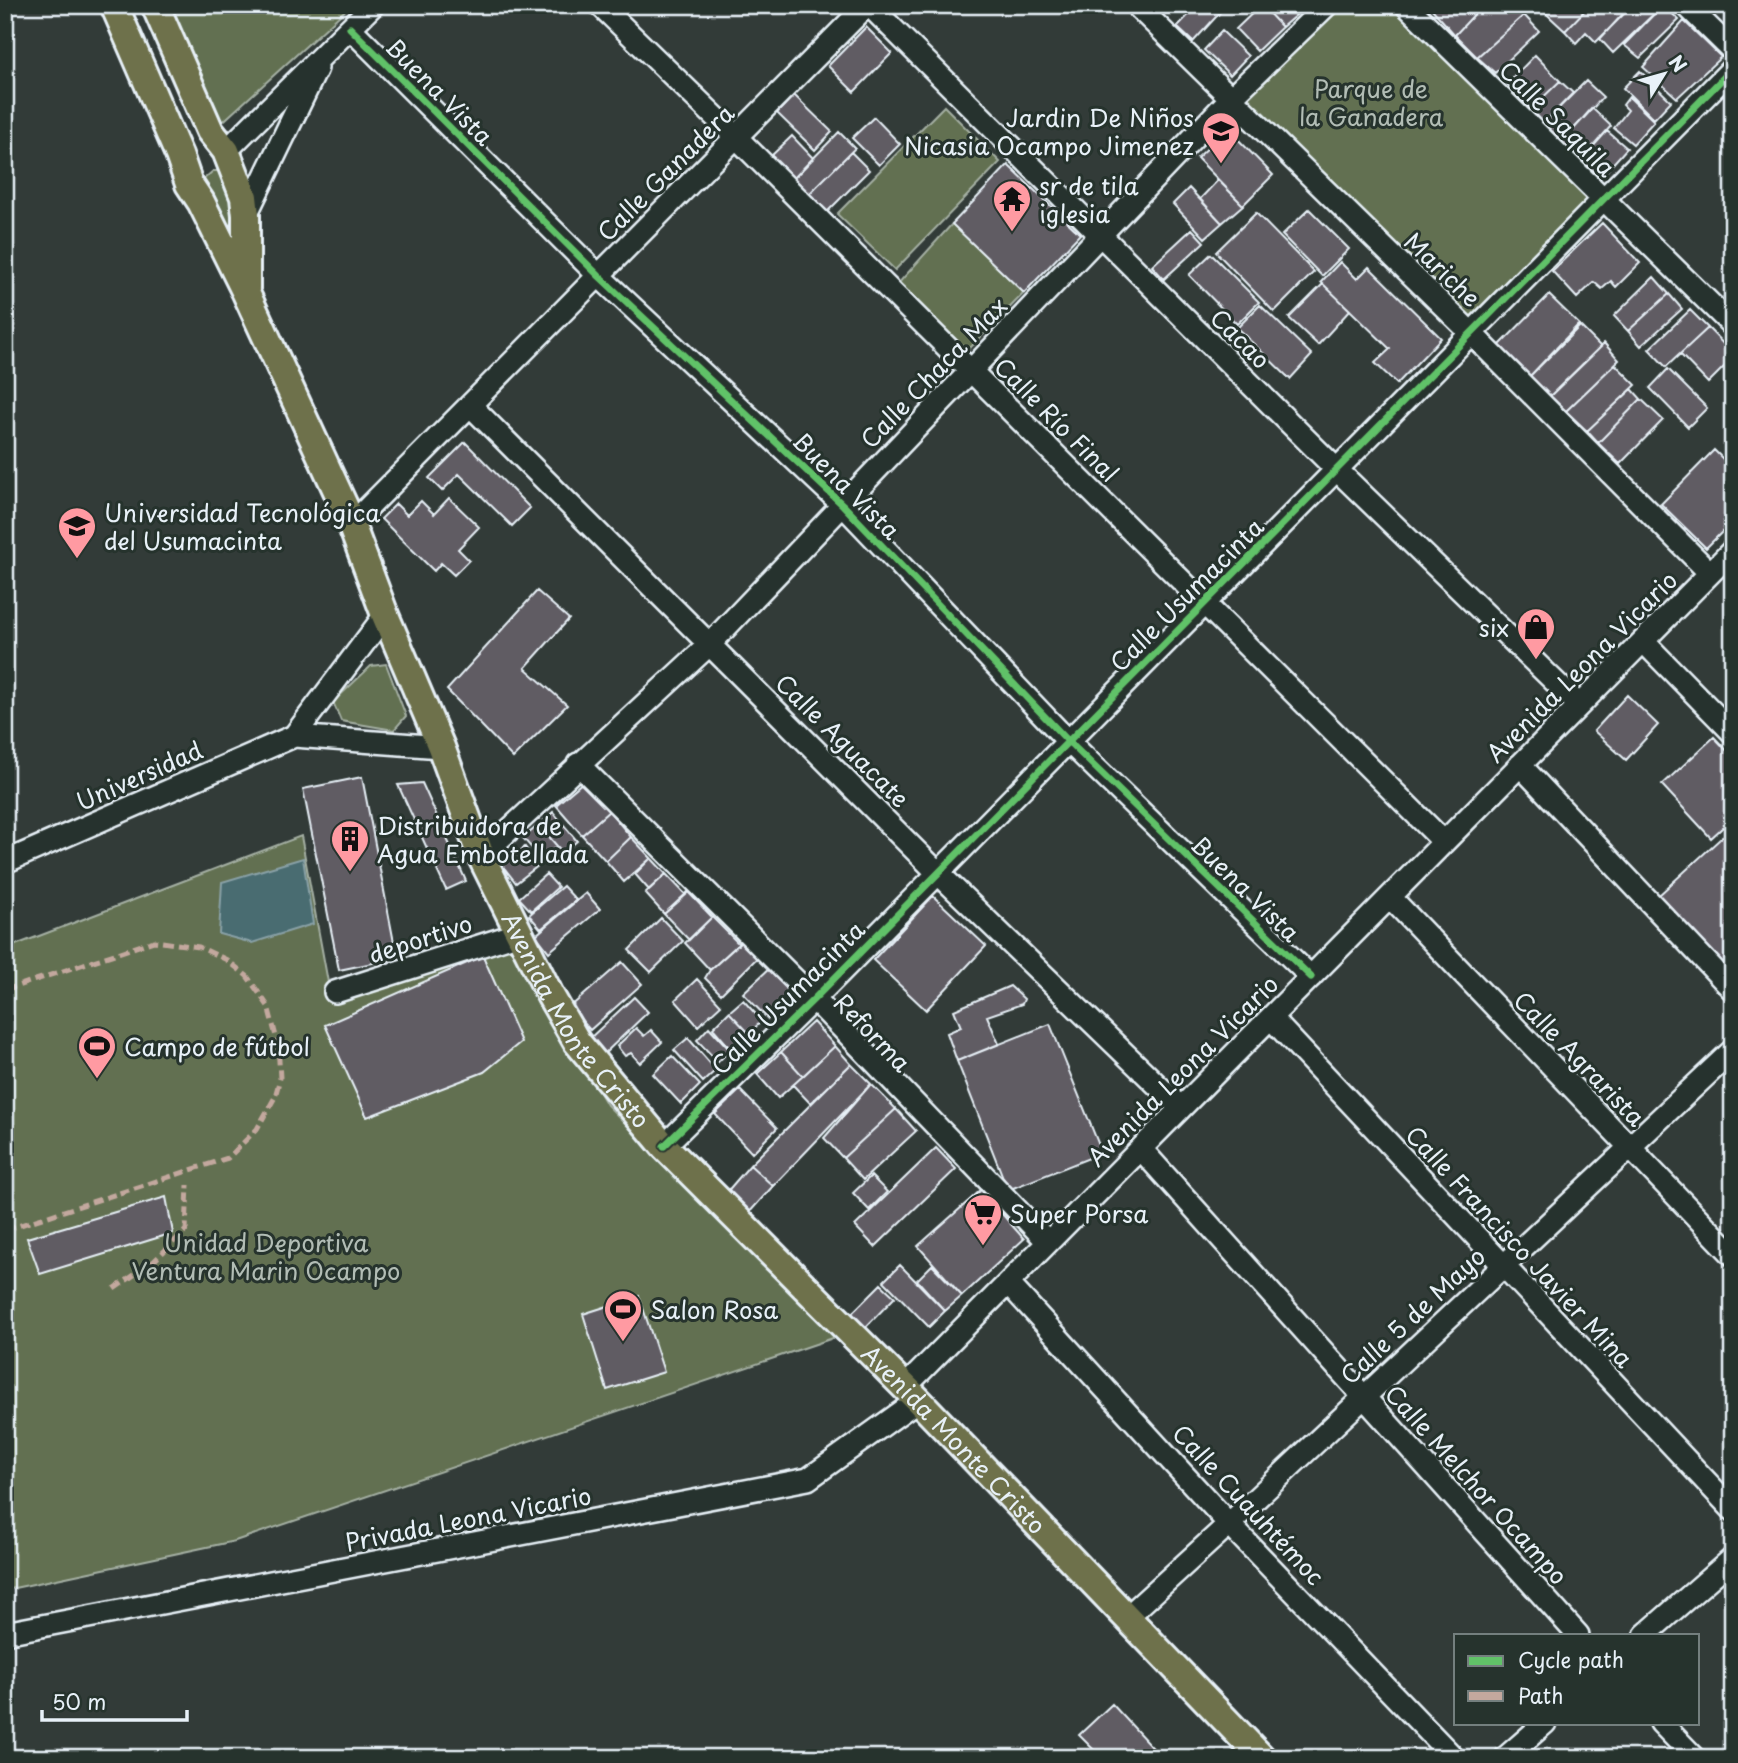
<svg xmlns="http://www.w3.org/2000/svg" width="1738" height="1763" viewBox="0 0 1738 1763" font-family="'Playpen Sans',sans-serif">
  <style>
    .green { fill: #627051; stroke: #a5b0a4; stroke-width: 2 }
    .water { fill: #4a6c71; stroke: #89a1a7; stroke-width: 2 }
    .building { fill: #615b63; stroke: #e8f1f8; stroke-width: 2 }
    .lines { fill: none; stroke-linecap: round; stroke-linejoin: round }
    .minor-casing { stroke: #e8f1f8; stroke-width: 26 }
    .major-casing { stroke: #e8f1f8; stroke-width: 32 }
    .minor { stroke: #26332d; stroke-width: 21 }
    .major { stroke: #6e714b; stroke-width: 26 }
    .quiet { stroke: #c3a89e; stroke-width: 5; stroke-dasharray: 10 5; stroke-linecap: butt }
    .cycleway-casing { stroke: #26332d; stroke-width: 11 }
    .cycleway { stroke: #61c268; stroke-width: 7 }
    .labels { text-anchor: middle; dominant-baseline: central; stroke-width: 6; stroke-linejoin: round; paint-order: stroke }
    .park-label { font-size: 24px; fill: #b2bdb5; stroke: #26332d }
    .street-label { font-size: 24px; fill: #e8f1f8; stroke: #26332d }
    .poi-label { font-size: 24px; fill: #e8f1f8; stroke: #26332d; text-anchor: start }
  </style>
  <rect width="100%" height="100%" fill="#323b38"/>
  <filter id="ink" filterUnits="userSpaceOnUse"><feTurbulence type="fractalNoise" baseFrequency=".0143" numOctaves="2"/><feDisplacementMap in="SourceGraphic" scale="14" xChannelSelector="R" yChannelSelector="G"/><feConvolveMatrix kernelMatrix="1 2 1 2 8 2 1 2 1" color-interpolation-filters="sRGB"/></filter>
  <g filter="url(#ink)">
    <path class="green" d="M163,5H351L217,127Z
      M1339,5H1396L1591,196L1470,318L1245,98Z
      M944,106L1000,162L895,270L837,214Z
      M213,171H220L234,191L237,220L229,225C208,213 208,202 204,179Z
      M952,224L1024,293L966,352L896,286Z
      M386,664L406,716L394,730L341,721L333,702L371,666Z
      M301,836L332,1004L513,943L607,1105L836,1337L235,1541L5,1590V949Z"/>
    <path class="water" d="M303,858L313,924L252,943L219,934L222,882Z"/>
    <path class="building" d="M1198,5H1227L1193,42L1177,27Z
      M1261,5H1299L1303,9L1282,27Z
      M1261,5L1282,27L1257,51L1236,29Z
      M1436,5H1483L1455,35L1432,9Z
      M1483,5H1503L1506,9L1510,5H1516L1524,15L1477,57L1455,35Z
      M1537,5H1590L1565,31Z
      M1590,5H1633L1596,42L1586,32L1576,43L1565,31Z
      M1631,5H1663L1613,53L1600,39Z
      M1663,5L1679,20L1640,58L1624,45Z
      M1524,15L1539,31L1495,73L1477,57Z
      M1684,21L1721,57L1677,98L1643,67Z
      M866,27L892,53L854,92L828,66Z
      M1222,31L1248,56L1230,75L1204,50Z
      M1535,55L1560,81L1531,109L1507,84Z
      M1640,71L1671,101L1654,119L1623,88Z
      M1560,81L1573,93L1544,123L1531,109Z
      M1586,81L1603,97L1562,142L1544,123Z
      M794,95L832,132L815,150L777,113Z
      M1629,97L1654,121L1633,144L1614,128L1628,110L1623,105Z
      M1592,108L1611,126L1581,160L1562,142Z
      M874,117L900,144L879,165L852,138Z
      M1228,129L1273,175L1243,205L1197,158Z
      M1607,131L1627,148L1601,177L1581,160Z
      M839,132L855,148L808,195L793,179Z
      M792,136L813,158L793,179L770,157Z
      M851,152L869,170L826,213L808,195Z
      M1008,165L1080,234L1024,293L952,224Z
      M1218,180L1243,205L1222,223L1200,199Z
      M1189,188L1222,223L1205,238L1173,204Z
      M1309,209L1349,249L1322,276L1282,235Z
      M1256,213L1314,272L1274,312L1216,252Z
      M1602,223L1640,263L1616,287L1611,281L1602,289L1594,282L1577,298L1552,271Z
      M1192,229L1204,242L1164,279L1152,266Z
      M1211,254L1259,302L1237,324L1189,275Z
      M1340,262L1357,279L1369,267L1441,338L1397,384L1375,363L1390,349L1321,282Z
      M1654,277L1669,294L1628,331L1614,316Z
      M1323,284L1350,310L1318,345L1289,318Z
      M1669,294L1682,309L1641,346L1628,331Z
      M1549,295L1579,324L1530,376L1499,346Z
      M1260,305L1312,355L1290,379L1237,328Z
      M1690,310L1708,328L1666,367L1649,349Z
      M1580,326L1601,347L1550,396L1530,376Z
      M1708,328L1733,354V358L1708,383L1680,354Z
      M1604,343L1619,360L1566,411L1550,396Z
      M1615,364L1636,385L1587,431L1566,411Z
      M1668,369L1707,408L1688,427L1650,388Z
      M1632,389L1641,399L1598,443L1587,431Z
      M1641,399L1663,420L1620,464L1598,443Z
      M465,442L530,508L512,526L459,474L442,491L429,478Z
      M1714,450L1733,469V521L1706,548L1661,504Z
      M449,498L479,527L458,549L469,560L454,575L441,563L434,571L381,519L396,504L407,515L421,501L434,514Z
      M537,591L569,619L525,668L567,705L513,758L447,690Z
      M1627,695L1658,725L1626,760L1594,731Z
      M1714,737L1733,757V818L1711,838L1662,785Z
      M362,777L397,958L339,970L303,789Z
      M583,782L609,811L582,835L556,805Z
      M422,783L466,881L446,890L398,785Z
      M609,811L631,837L606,861L582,835Z
      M553,812L577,841L563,853L539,825Z
      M539,825L557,846L542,860L523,838Z
      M1733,827V975L1659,895Z
      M631,837L651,858L624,882L606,861Z
      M525,847L539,865L516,883L502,865Z
      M651,858L666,874L649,890L635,874Z
      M546,874L558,887L531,911L519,898Z
      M666,874L686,895L664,914L645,893Z
      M563,886L576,900L541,929L529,915Z
      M688,892L712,917L689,940L664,914Z
      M586,893L600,909L549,952L536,935Z
      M933,896L986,946L926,1010L873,960Z
      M712,917L739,944L710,970L685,943Z
      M661,918L683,941L651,972L629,950Z
      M745,938L761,954L721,994L705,978L710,970Z
      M483,956L521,1042L484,1072L367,1117L325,1025Z
      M622,962L642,984L590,1030L570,1007Z
      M771,967L795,993L768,1019L743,993Z
      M697,979L721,1005L698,1026L675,1000Z
      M1010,986L1024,999L1022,1004L987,1016L999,1044L957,1061L947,1033L961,1027L954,1010Z
      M634,997L648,1012L604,1054L590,1038Z
      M743,1000L762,1021L749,1033L729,1012Z
      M729,1012L749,1033L731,1049L713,1028Z
      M813,1022L835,1046L803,1076L781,1052Z
      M1050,1024L1102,1153L1008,1190L957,1061Z
      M709,1027L730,1050L718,1062L697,1040Z
      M636,1028L644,1036L651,1030L662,1042L640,1063L631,1053L625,1056L617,1046Z
      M688,1038L716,1070L703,1082L674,1050Z
      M835,1046L851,1064L810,1103L793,1085Z
      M781,1052L803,1076L778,1098L757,1074Z
      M672,1056L700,1085L681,1104L653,1074Z
      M851,1064L871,1084L773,1186L750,1165Z
      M871,1084L896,1109L843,1158L824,1138Z
      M740,1090L777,1128L752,1153L715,1114Z
      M896,1109L916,1131L863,1180L843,1158Z
      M936,1148L956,1169L875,1247L855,1226Z
      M750,1165L773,1186L748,1214L725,1194Z
      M871,1176L887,1192L869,1210L853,1193Z
      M981,1190L1024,1239L962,1296L918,1246Z
      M166,1197L173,1233L40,1274L27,1238Z
      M900,1265L945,1311L929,1327L884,1281Z
      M932,1265L962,1296L945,1311L917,1280Z
      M881,1284L895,1297L863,1330L849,1316Z
      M639,1296L664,1372L607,1390L583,1314Z
      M1112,1704L1162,1758H1102L1079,1735Z"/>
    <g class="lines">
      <defs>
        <path id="minor" d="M600,5L736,137L1444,842
          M869,5L1336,469L1579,705
          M1136,5L1471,333L1710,573
          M1406,5L1733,326
          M1686,5L1733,51
          M350,28L599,276L843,505L1068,741L1311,977
          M226,151L373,5
          M246,215L317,68
          M471,406L938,873L1181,1108
          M352,524L867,5
          M385,615L294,736L441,747
          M1643,641L1733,733
          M578,764L814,999L1048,1242
          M1520,765L1733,990
          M481,856L710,644L1231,98L1327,5
          M5,862L294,736
          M1390,897L1733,1255
          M335,992L520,933
          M1271,1018L1733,1510
          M664,1146L814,999L1733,68
          M1141,1149L1578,1635
          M1008,1283L1229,1524L1454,1758
          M905,1387L1733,550
          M1126,1618L1229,1524L1733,1050
          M5,1633L808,1479L918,1400
          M1645,1635L1733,1558
          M1661,1723L1695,1758
          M1505,1758L1545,1723"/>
        <g id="major">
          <path id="s1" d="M114,5L179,155L189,184L201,202L246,293L345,508L385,615L441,747L481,856L550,995L577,1042L664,1146L918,1400L1262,1758"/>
          <path d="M155,5L210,131L226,151L244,197L246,215V288"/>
        </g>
      </defs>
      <use href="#minor" class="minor-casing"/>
      <use href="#major" class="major-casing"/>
      <use href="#minor" class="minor"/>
      <use href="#major" class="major"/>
      <path class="quiet" d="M5,990L154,941L199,947L227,960L247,976L268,1006L278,1044L280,1078L275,1097L257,1129L228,1158L5,1230
        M114,1289L153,1262L186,1230L188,1185"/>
      <defs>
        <path id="cycleway" d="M350,28L599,276L843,505L1068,741L1311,977
          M664,1146L814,999L1733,68"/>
      </defs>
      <use href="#cycleway" class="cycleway-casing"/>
      <use href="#cycleway" class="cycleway"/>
    </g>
  </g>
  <defs>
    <symbol id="school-pin" viewBox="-11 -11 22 30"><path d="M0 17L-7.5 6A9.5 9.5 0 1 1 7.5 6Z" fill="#ff9aa2" stroke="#26332d"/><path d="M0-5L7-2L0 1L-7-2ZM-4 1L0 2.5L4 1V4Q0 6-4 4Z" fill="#111"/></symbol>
    <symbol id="temple-pin" viewBox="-11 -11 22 30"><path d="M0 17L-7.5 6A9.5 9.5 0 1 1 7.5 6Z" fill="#ff9aa2" stroke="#26332d"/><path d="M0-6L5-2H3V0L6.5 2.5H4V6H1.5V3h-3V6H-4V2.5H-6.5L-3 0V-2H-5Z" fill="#111"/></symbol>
    <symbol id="university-pin" viewBox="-11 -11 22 30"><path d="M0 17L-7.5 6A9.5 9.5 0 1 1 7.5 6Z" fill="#ff9aa2" stroke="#26332d"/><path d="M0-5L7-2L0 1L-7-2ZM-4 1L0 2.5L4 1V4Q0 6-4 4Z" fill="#111"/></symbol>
    <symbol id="shop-pin" viewBox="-11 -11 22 30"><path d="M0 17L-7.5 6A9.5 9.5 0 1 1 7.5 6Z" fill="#ff9aa2" stroke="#26332d"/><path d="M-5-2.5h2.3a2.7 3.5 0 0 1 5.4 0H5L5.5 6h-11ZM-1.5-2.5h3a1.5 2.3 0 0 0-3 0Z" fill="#111"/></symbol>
    <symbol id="building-pin" viewBox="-11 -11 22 30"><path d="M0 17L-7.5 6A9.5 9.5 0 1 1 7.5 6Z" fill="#ff9aa2" stroke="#26332d"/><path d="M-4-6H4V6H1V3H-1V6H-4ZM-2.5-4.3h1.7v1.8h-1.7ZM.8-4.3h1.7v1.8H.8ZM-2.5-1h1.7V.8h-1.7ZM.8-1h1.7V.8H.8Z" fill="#111"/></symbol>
    <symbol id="stadium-pin" viewBox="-11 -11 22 30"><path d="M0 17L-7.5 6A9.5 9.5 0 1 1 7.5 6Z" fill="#ff9aa2" stroke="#26332d"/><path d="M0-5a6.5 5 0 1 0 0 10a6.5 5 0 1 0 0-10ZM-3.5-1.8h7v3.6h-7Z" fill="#111"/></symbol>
    <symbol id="supermarket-pin" viewBox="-11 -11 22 30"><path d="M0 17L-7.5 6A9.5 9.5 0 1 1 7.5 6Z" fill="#ff9aa2" stroke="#26332d"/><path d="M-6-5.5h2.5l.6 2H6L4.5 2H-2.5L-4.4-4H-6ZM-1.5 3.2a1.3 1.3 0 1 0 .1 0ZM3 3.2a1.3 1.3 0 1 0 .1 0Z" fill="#111"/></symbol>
  </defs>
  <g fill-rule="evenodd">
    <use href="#school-pin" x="1199" y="109" width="44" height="60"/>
    <use href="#temple-pin" x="990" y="177" width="44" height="60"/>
    <use href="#university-pin" x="55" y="504" width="44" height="60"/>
    <use href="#shop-pin" x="1514" y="605" width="44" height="60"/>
    <use href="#building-pin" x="328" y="817" width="44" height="60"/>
    <use href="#stadium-pin" x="75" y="1024" width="44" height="60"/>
    <use href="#supermarket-pin" x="961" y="1191" width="44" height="60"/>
    <use href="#stadium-pin" x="601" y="1287" width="44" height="60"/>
  </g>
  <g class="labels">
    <g class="park-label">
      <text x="1371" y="88">Parque de<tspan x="1371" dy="28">la Ganadera</tspan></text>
      <text x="266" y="1242">Unidad Deportiva<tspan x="266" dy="28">Ventura Marin Ocampo</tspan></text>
    </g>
    <g class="street-label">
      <text transform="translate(440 91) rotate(45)">Buena Vista</text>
      <text transform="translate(1558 118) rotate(45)">Calle Saquila</text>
      <text transform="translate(665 172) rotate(-45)">Calle Ganadera</text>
      <text transform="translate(1443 269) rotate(44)">Mariche</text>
      <text transform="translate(1241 338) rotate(45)">Cacao</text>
      <text transform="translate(933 372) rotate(-46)">Calle Chaca Max</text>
      <text transform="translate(1057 419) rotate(45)">Calle Río Final</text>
      <text transform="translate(847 485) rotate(45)">Buena Vista</text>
      <text transform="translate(1186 594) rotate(-45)">Calle Usumacinta</text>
      <text transform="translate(1581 666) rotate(-45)">Avenida Leona Vicario</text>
      <text transform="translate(843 740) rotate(45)">Calle Aguacate</text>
      <text transform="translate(139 775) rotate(-24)">Universidad</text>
      <text transform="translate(1246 888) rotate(44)">Buena Vista</text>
      <text transform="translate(420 938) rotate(-18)">deportivo</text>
      <text transform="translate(787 997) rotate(-45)">Calle Usumacinta</text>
      <text stroke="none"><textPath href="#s1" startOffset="1118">Avenida Monte Cristo</textPath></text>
      <text transform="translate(873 1032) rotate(46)">Reforma</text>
      <text transform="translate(1580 1058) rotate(46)">Calle Agrarista</text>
      <text transform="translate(1182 1070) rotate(-45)">Avenida Leona Vicario</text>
      <text transform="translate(1520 1246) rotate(47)">Calle Francisco Javier Mina</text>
      <text transform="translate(1412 1315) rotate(-43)">Calle 5 de Mayo</text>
      <text stroke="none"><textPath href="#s1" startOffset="1685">Avenida Monte Cristo</textPath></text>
      <text transform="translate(1477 1484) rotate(48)">Calle Melchor Ocampo</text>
      <text transform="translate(1249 1504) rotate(47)">Calle Cuauhtémoc</text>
      <text transform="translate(468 1518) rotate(-11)">Privada Leona Vicario</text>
    </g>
    <g class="poi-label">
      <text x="1194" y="117" text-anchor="end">Jardin De Niños<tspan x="1194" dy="28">Nicasia Ocampo Jimenez</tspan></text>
      <text x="1039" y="185">sr de tila<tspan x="1039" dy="28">iglesia</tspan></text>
      <text x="104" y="512">Universidad Tecnológica<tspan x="104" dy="28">del Usumacinta</tspan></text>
      <text x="1509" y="627" text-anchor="end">six</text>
      <text x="377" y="825">Distribuidora de<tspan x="377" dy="28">Agua Embotellada</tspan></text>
      <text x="124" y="1046">Campo de fútbol</text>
      <text x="1010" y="1213">Super Porsa</text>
      <text x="650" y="1309">Salon Rosa</text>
    </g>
  </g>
  <rect width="1738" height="1763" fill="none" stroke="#26332d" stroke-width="28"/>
  <rect x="14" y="14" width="1710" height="1735" fill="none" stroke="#e8f1f8" stroke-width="2.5" filter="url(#ink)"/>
  <rect x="1454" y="1634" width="245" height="91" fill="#26332d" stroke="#747f7e" stroke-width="2"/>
  <rect x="1468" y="1656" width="35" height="10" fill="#61c268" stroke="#747f7e" stroke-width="2"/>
  <text x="1518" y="1668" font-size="21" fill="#e8f1f8">Cycle path</text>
  <rect x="1468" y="1691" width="35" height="10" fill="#c3a89e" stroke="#747f7e" stroke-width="2"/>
  <text x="1518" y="1704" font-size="21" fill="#e8f1f8">Path</text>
  <g transform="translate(1664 74) rotate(53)" stroke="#26332d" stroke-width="5" paint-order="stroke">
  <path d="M0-5L12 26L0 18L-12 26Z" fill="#e8f1f8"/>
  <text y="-10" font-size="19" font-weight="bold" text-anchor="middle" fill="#e8f1f8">N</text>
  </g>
  <path d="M42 1710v10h145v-10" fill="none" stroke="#e8f1f8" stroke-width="3.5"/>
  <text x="52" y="1710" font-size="21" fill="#e8f1f8" stroke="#26332d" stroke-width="5" paint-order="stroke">50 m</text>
</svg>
